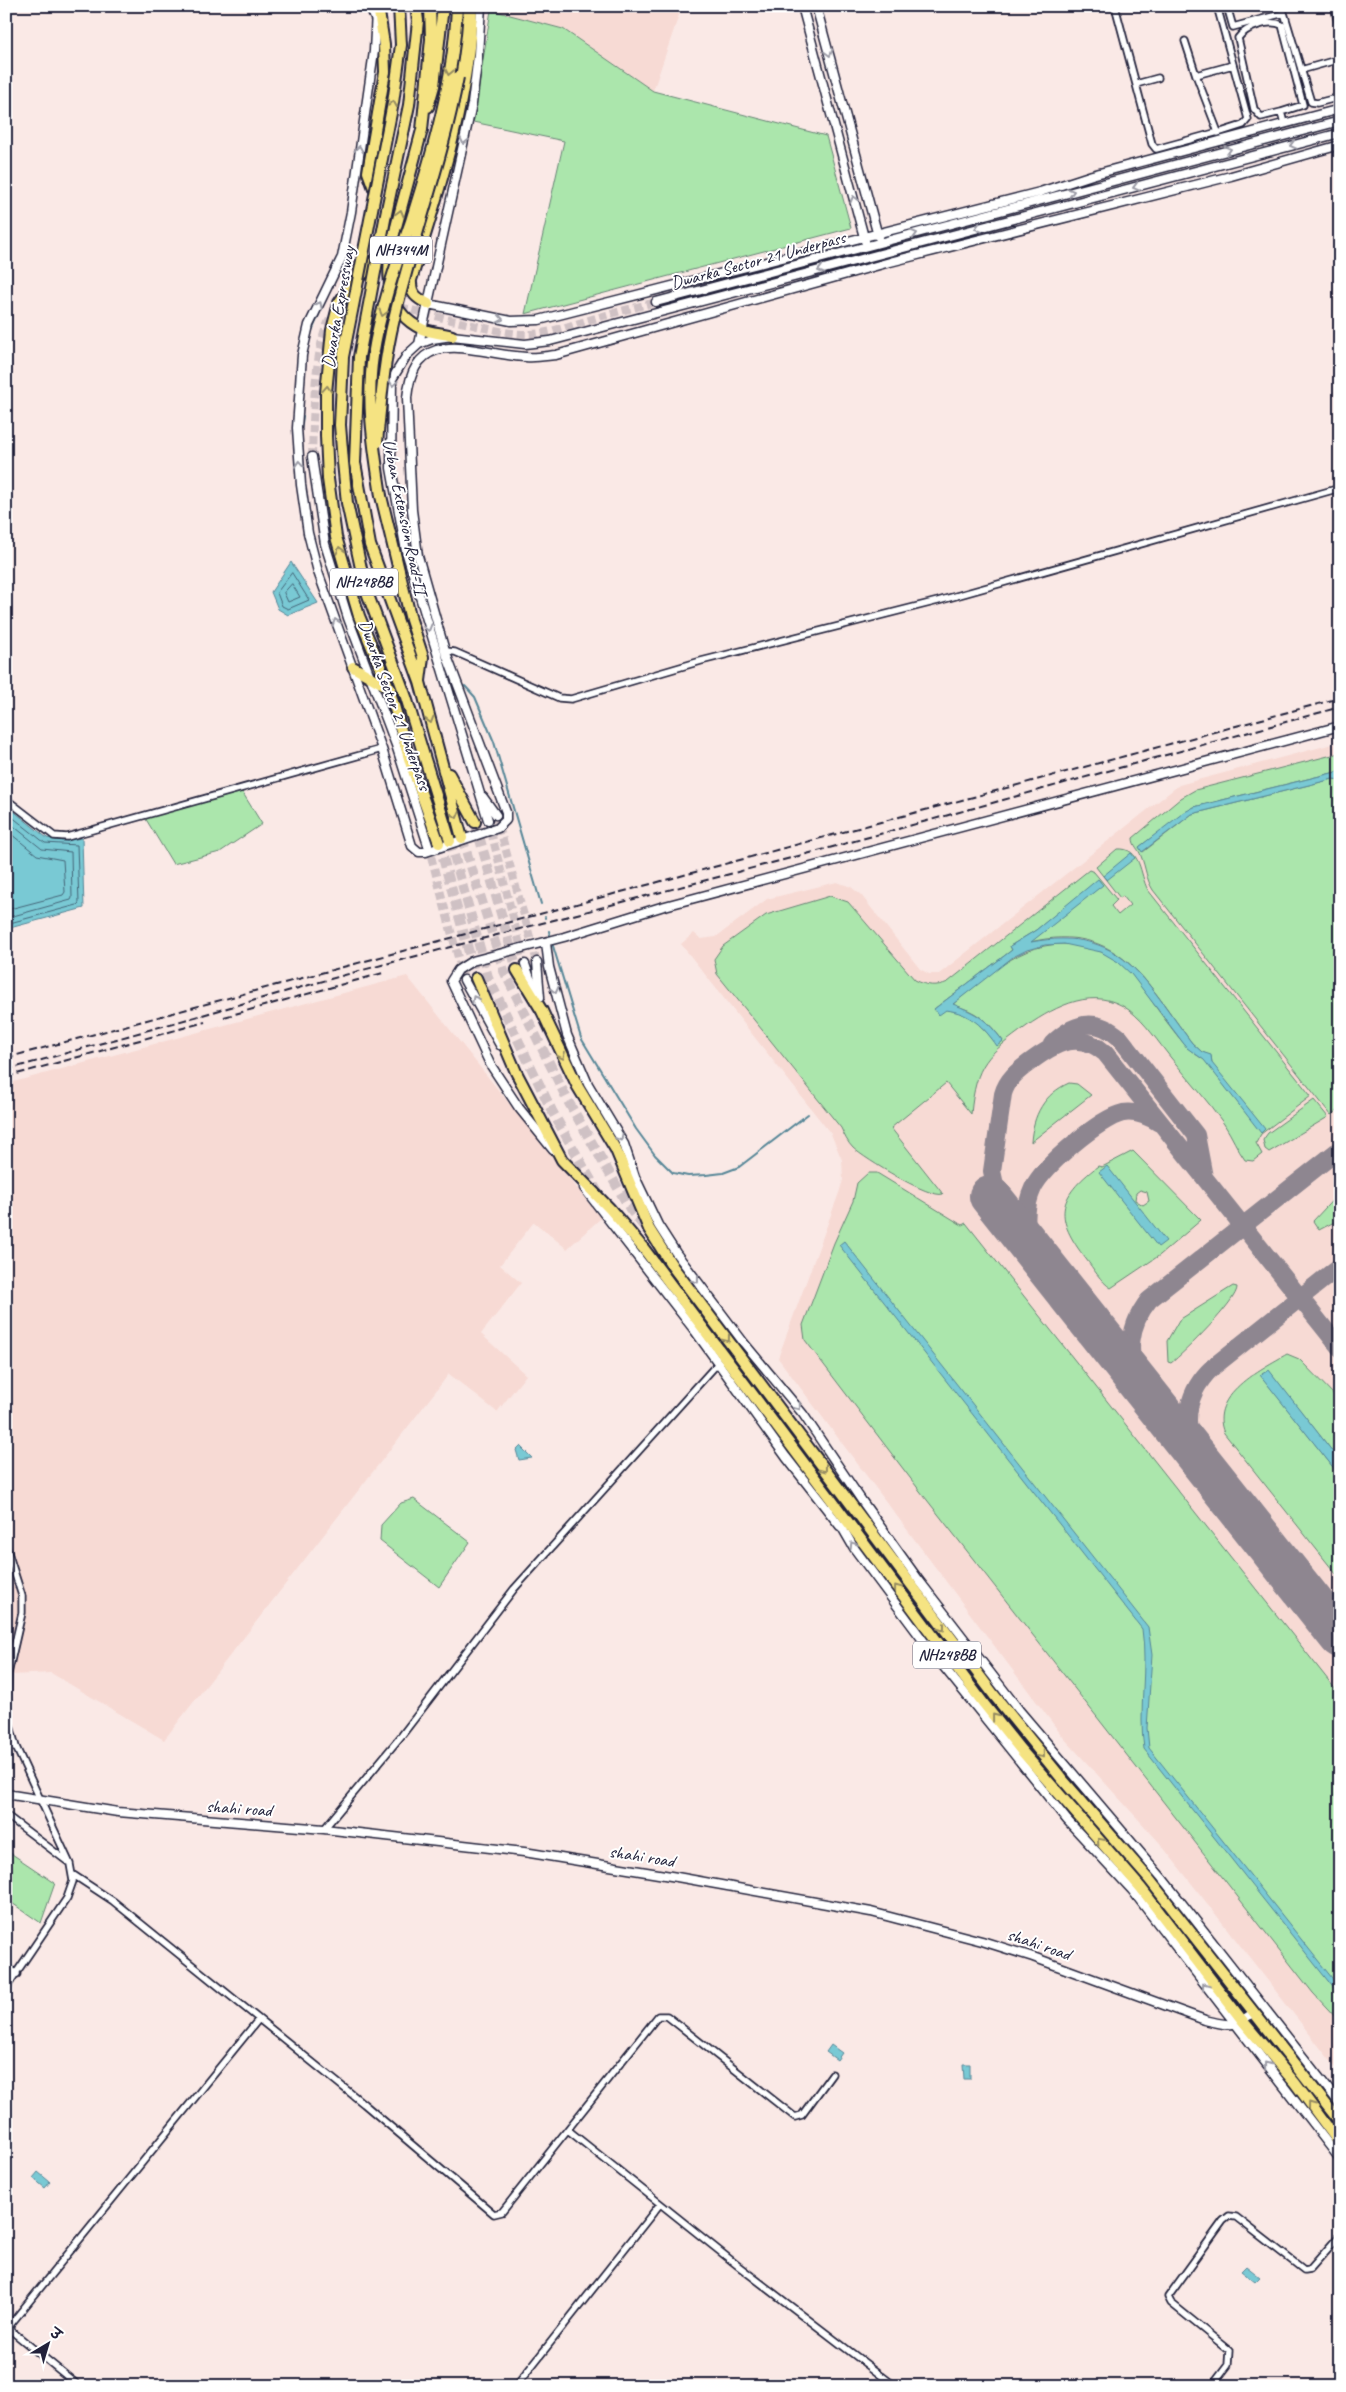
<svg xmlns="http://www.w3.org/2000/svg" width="1346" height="2392" viewBox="0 0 1346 2392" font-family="Caveat,'Playpen Sans Deva',sans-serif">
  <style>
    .built { fill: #f7dad4 }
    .green { fill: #abe6ac; stroke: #668474; fill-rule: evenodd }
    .water { fill: #79c9d4; stroke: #568697 }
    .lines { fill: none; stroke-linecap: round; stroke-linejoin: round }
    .shore { stroke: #456578; stroke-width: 1 }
    .stream { stroke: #568697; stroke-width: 2 }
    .taxiway { stroke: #8e8690; stroke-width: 18 }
    .runway { stroke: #8e8690; stroke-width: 42 }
    .secondary-tunnel { stroke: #cfc1c4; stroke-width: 8; stroke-dasharray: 8 4; stroke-linecap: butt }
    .highway-tunnel { stroke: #cfc1c4; stroke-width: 10; stroke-dasharray: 10 5; stroke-linecap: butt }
    .street-casing { stroke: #22223b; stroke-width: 9 }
    .secondary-casing { stroke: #22223b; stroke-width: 11 }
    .highway-casing { stroke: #22223b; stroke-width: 14 }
    .street { stroke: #fff; stroke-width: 5.5 }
    .secondary { stroke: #fff; stroke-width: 8 }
    .highway { stroke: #f5e382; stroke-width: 10 }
    .rail { stroke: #22223b; stroke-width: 2; stroke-dasharray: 8 4; stroke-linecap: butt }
    .highway-bridge-casing { stroke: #22223b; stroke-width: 14; stroke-linecap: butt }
    .highway-bridge { stroke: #f5e382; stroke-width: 10 }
    .oneway { stroke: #9c9ca7 }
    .oneway2 { stroke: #968c62 }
    .labels { text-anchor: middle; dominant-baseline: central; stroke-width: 4; stroke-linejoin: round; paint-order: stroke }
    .shield { fill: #fff; stroke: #646476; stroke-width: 1 }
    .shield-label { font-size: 16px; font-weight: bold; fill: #22223b }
    .street-label { font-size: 18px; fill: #22223b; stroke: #fff }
  </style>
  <rect width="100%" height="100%" fill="#fae9e6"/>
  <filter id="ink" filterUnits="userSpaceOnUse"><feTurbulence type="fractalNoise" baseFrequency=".02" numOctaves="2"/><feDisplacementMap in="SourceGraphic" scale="10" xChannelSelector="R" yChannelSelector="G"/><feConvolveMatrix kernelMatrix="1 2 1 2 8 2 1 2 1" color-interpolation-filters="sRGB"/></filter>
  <g filter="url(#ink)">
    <path class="built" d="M491,6H682L653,91L563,29L491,10Z
      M1340,742V2073L1159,1842L1063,1737L778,1358L839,1193L843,1180L842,1160L831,1134L681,944L694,933L701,939L716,937L767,899L837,882L851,887L861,895L920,969L929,974H939L1179,785Z
      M407,976L601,1218L567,1249L534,1222L500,1265L521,1283L481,1334L526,1375L497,1412L449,1374L164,1740L51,1673L11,1675L6,1684V1084Z"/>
    <path class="green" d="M491,10L563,29L653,91L826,136L851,228L525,314L564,141L473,122Z
      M1340,753V771L1194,807L1139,847L1143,852L1192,814L1333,779L1340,780V1108L1331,1115L1153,890C1146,879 1146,868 1141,856C1139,849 1133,846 1133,838L1181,798L1195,790Z
      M241,790L262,824L220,852L173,864L144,816Z
      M1117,849C1142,847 1139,874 1148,890L1311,1096L1261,1134L1256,1143L1262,1154L1253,1161L1245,1160C1237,1149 1232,1136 1224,1124C1208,1101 1189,1080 1171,1058C1158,1042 1146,1023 1129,1010C1095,985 1056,1006 1027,1026C987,1055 976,1063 971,1114L946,1083L891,1128L943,1194C930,1199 865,1159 853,1148C848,1143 844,1135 841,1128L717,974L714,959L723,946L766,915L830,896L848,902L915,980C927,986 936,987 948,982L1089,870L1094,872L1117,900L1111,906L1118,915L1130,905L1123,896L1120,898L1096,867ZM1099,880L1102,885L1030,942C1119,921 1146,982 1192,1043L1202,1052L1211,1056L1212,1063C1189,1055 1178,1036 1163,1017C1151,1001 1140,982 1126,968C1114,957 1098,949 1082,946C1027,935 991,973 952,1005C976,1010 989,1022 1003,1041L998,1045C976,1021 970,1010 934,1009L1012,950L1010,946L1036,930Z
      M1069,1083L1077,1084L1091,1095L1031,1142C1033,1115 1044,1094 1069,1083Z
      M1314,1100L1328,1117L1269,1152L1265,1149L1263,1140L1268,1133Z
      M1133,1151L1201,1220L1160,1255L1111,1288C1101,1282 1093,1268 1086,1259C1054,1218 1056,1198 1098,1166L1102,1167ZM1140,1190L1147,1192L1149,1201L1143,1205L1135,1200L1136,1193Z
      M868,1173H877L962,1225L966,1223L1340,1695V2022L1313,1993L920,1491L805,1340L803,1325L834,1243L853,1201L857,1183Z
      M1340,1192V1219L1319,1230L1313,1221Z
      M1233,1286L1237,1287C1238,1300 1184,1353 1171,1363L1168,1362L1167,1341L1179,1320Z
      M1287,1354L1299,1359L1340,1401V1461L1269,1371L1261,1375L1340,1476V1579L1224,1433C1208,1395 1261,1369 1287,1354Z
      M414,1499L470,1542L439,1587L380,1541L381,1525L401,1503Z
      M6,1850L55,1883L41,1923L6,1899Z"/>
    <path class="water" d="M291,562L318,603L288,615L278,609L271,592Z
      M1340,771V780L1333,779L1192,814L1142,852L1139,847L1183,813L1194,807Z
      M6,805L47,838L62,841L82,838L84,908L6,929Z
      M1131,853L1135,858L1107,880L1103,876Z
      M1098,879L1103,885L1031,942C1122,925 1144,980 1192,1043L1202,1052L1211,1055L1212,1063L1265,1129L1261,1133L1204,1060L1187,1048L1131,974L1118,962L1101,952L1064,944L1045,945L1027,950L1013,957L953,1004C978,1014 986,1019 1003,1041L997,1046C984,1027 970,1013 946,1010L939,1015L934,1009L1012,950L1010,946L1036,930Z
      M1107,1166L1166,1241L1158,1247L1099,1172Z
      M844,1241L1148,1627L1152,1655L1147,1728L1149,1748L1340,1988V1996L1144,1749C1138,1709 1148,1669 1142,1629L839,1245Z
      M1269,1370L1340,1461V1476L1260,1375Z
      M520,1446L532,1458L519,1460L516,1450Z
      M831,2045L842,2053L837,2060L826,2052Z
      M963,2064H970V2079H964Z
      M38,2172L50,2182L45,2188L33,2178Z
      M1246,2266L1260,2277L1255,2282L1241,2271Z"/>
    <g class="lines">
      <path class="shore" d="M292,573L309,600L288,609L282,606L277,593Z
        M292,584L300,597L288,602L284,593Z
        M6,812L45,843L77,845L79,903L77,905L6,924
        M6,820L42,849L71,852L72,898L71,900L6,918
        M6,830L37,855L63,860L65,892L63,895L6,910"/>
      <path class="stream" d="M365,140L372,90
        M311,333L331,287
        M301,430L303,416
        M465,686L475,697L494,742L541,904
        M545,917V918
        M549,931L550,936
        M553,946L581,1038L636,1129L655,1155L673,1173L688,1176L706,1175L723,1173L739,1167L808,1114"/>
      <path class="taxiway" d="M1052,1044C1073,1023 1095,1016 1120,1038L1196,1135L1204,1177
        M1000,1208L992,1171L1003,1094C1007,1079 1018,1071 1030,1062C1054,1044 1078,1029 1105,1053L1340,1348
        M1031,1247C1025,1227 1024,1207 1033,1188C1043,1166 1100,1118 1123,1113C1136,1111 1148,1116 1159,1123
        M1138,1383C1127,1353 1128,1326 1149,1300L1340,1149
        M1195,1453C1182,1421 1187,1391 1213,1367L1340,1266"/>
      <path class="runway" d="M990,1196L1340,1637"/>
      <path class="secondary-tunnel" d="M312,457C313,429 313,331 335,313C361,290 425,315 456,321C479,326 507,335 531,334C550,333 568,326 586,321C609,314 633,308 656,302
        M496,815L537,962
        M488,820L525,964
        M428,845L464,980"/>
      <path class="highway-tunnel" d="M475,822L517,970
        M462,838L504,971L569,1103L630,1209L649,1233
        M450,841L488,977L552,1111L601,1198
        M439,843L476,978
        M627,1237L651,1266
        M764,1418L828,1505
        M815,1448L912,1576
        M844,1527L955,1676
        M935,1607L1068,1778L1142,1859L1340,2113
        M1047,1790L1127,1880
        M1308,2109L1340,2152"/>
      <defs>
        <path id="street" d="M368,6L375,21
          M1115,6L1152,144L1156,149L1218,132L1196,75L1233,65
          M1217,6L1248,119L1243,125L1218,133
          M1227,6L1233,27L1284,13
          M1282,6L1311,102L1317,103L1340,97
          M1334,6L1340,31
          M1185,41L1196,75
          M1301,70L1340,59
          M1136,84L1158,78
          M1281,112L1303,105L1282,25C1269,19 1246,27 1238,38L1254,109L1261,117L1281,112L1284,123
          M445,651L455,652L559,698L571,699L701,661L938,601L1340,488
          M6,799L54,836L67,837L382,749
          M6,1546L22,1596V1613L8,1674L7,1709L9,1722L16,1747L70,1864L73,1881L67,1898L6,1988
          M6,1746L16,1747
          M6,1815L68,1862
          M324,1829L402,1735L514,1589L719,1362
          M72,1874L113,1901L364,2104L494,2214L502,2212L658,2016H667L795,2117L802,2115L832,2074
          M6,1967L17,1974
          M568,2130L737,2265L895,2386
          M8,2328L79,2386
          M6,2330L258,2020
          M516,2386L660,2204
          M1212,2386L1228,2365L1229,2350L1171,2303L1168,2297L1223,2221L1229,2216L1236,2217L1304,2270L1310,2269L1340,2235"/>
        <path id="secondary" d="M802,6L865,241
          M816,6L878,236
          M376,11L374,51L351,212L342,257L309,325L302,355L297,428L301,485L308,533L318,572L382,749L412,846L419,852H426L498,828L506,820V812L445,651L418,556L412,510L407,398C414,321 477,355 526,357C536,358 546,356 556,355L890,262L1231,176L1340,145
          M656,302L1340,121
          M428,304L511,321L539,320L1040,192L1092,175L1340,109
          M419,344L472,104L478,55L481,6
          M312,457L325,544L348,618L396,745L428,845
          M483,797L496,815
          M488,820L406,551L391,468L392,379L407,355L419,344L432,339L452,336L525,344L550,341L1340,133
          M546,943L549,967L567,1035L588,1084L624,1144L635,1177L658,1225L676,1253L744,1343L803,1414L862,1501L918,1579L1019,1710L1162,1878L1340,2104
          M537,962L540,997
          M525,964L536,995
          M464,980L500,1045
          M553,1150L519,1108L490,1064L451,981L458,970L472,961L564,937L661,907L1340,726
          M584,1188L695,1331L786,1457L840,1526L845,1528L850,1524
          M843,1529L854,1548L931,1651L1067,1820L1132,1890L1340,2159
          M6,1794L118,1812L324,1829L524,1852L677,1877L871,1912L982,1941L1033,1957L1205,2020C1231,2026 1231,2028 1253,2013"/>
        <path id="highway" d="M430,6L431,39L422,130L392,242L347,291L339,303L332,330L326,393V436L328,479L336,537L359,616L389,688L410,762L439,843
          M458,77L465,6
          M428,107L434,86L443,6
          M375,191L368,172L385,72L384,44L378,6
          M391,244C387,278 386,312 422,329C431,333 443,333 452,336
          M428,304C417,298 410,294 411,280C439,191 469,101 472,6
          M343,462L347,503L365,587L406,697L450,841
          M355,463L370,545L420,682L462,838
          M381,496L411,620L423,657L420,681
          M353,667L390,688
          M449,774L475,822
          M517,970L542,1011L578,1087L616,1150L649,1229L673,1267L994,1695L1063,1780L1149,1879L1340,2122
          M476,978L516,1072L562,1160L610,1209L644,1249L984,1704L1020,1749L1141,1888L1242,2020L1295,2083L1340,2144"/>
      </defs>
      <use href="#street" class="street-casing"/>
      <use href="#secondary" class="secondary-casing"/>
      <use href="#highway" class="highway-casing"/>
      <use href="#street" class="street"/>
      <use href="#secondary" class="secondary"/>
      <use href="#highway" class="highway"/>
      <path class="rail" d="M224,1017L383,973
        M6,1058L1340,698
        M6,1070L359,971L829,848L1340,707
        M6,1077L205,1022"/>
      <defs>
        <path id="highway-bridge" d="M377,443C381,401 384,360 394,319C413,238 443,159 458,77
          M343,462L340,425L343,357L393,103L401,45L399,6
          M355,463L359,357L386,214L409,105L418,21L416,6
          M381,496C374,449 366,403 373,356C380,310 396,265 411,221C433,152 454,79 457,6"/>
      </defs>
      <use href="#highway-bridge" class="highway-bridge-casing"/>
      <use href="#highway-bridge" class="highway-bridge"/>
    </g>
    <defs><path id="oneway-chevron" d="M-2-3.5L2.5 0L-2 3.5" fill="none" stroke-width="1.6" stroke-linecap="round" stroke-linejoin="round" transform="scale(1.25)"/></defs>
    <g class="oneway">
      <use href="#oneway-chevron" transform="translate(829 53) rotate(75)"/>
      <use href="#oneway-chevron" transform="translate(464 141) rotate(103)"/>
      <use href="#oneway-chevron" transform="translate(1293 145) rotate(165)"/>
      <use href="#oneway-chevron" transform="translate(359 149) rotate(-82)"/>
      <use href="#oneway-chevron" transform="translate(1228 150) rotate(-15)"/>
      <use href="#oneway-chevron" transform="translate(1136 187) rotate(165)"/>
      <use href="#oneway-chevron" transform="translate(1071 192) rotate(-15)"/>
      <use href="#oneway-chevron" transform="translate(854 199) rotate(-105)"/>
      <use href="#oneway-chevron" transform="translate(978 228) rotate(165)"/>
      <use href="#oneway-chevron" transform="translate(914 234) rotate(-15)"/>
      <use href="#oneway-chevron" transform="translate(821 270) rotate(165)"/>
      <use href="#oneway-chevron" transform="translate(319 305) rotate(-63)"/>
      <use href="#oneway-chevron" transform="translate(500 319) rotate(10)"/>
      <use href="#oneway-chevron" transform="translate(393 383) rotate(98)"/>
      <use href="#oneway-chevron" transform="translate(299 464) rotate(-94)"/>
      <use href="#oneway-chevron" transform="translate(336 622) rotate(-109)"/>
      <use href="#oneway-chevron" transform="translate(428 628) rotate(74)"/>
      <use href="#oneway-chevron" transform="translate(555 990) rotate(76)"/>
      <use href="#oneway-chevron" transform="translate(475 999) rotate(-118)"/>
      <use href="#oneway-chevron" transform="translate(620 1138) rotate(60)"/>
      <use href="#oneway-chevron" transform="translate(696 1280) rotate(53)"/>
      <use href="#oneway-chevron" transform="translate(798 1407) rotate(50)"/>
      <use href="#oneway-chevron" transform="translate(853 1545) rotate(-122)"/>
      <use href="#oneway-chevron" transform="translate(1205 1986) rotate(-127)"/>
      <use href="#oneway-chevron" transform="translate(1267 2065) rotate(-129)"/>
    </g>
    <g class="oneway2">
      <use href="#oneway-chevron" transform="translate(449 72) rotate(101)"/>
      <use href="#oneway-chevron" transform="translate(393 104) rotate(-81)"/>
      <use href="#oneway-chevron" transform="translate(400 213) rotate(-75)"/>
      <use href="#oneway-chevron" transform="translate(383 313) rotate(105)"/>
      <use href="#oneway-chevron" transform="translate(327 389) rotate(-86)"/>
      <use href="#oneway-chevron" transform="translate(340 550) rotate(-106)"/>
      <use href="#oneway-chevron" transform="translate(430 720) rotate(75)"/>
      <use href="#oneway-chevron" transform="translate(456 815) rotate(75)"/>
      <use href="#oneway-chevron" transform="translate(562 1056) rotate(64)"/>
      <use href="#oneway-chevron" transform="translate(727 1339) rotate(53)"/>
      <use href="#oneway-chevron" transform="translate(824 1469) rotate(53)"/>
      <use href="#oneway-chevron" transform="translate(897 1588) rotate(-127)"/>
      <use href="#oneway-chevron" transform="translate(942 1628) rotate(53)"/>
      <use href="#oneway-chevron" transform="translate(995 1717) rotate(-128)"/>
      <use href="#oneway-chevron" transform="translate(1042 1755) rotate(50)"/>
      <use href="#oneway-chevron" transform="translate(1100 1841) rotate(-131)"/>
      <use href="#oneway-chevron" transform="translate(1311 2105) rotate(-126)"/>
    </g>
  </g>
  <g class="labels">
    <g class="shield">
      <rect x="370" y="236.5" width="62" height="27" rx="4"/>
      <rect x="330" y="568.5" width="68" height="27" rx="4"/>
      <rect x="913" y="1641.5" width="68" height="27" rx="4"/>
    </g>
    <g class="shield-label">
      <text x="401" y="250">NH344M</text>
      <text x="364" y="582">NH248BB</text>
      <text x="947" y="1655">NH248BB</text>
    </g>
    <g class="street-label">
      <text transform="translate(758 260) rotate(-15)">Dwarka Sector 21 Underpass</text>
      <text transform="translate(338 307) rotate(-80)">Dwarka Expressway</text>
      <text transform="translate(405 517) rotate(78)">Urban Extension Road-II</text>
      <text transform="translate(395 705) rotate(70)">Dwarka Sector 21 Underpass</text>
      <text transform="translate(239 1808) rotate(4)">shahi road</text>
      <text transform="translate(642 1856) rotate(9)">shahi road</text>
      <text transform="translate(1039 1944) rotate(19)">shahi road</text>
    </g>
  </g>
  <rect width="1346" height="2392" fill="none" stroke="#fff" stroke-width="25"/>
  <rect x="12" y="12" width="1321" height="2367" fill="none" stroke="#22223b" stroke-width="2" filter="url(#ink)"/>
  <g transform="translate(48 2344) rotate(38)" stroke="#ffffff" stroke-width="4" paint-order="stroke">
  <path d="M0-4L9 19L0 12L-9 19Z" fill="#22223b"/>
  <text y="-8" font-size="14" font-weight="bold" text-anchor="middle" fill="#22223b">उ</text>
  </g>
</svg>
